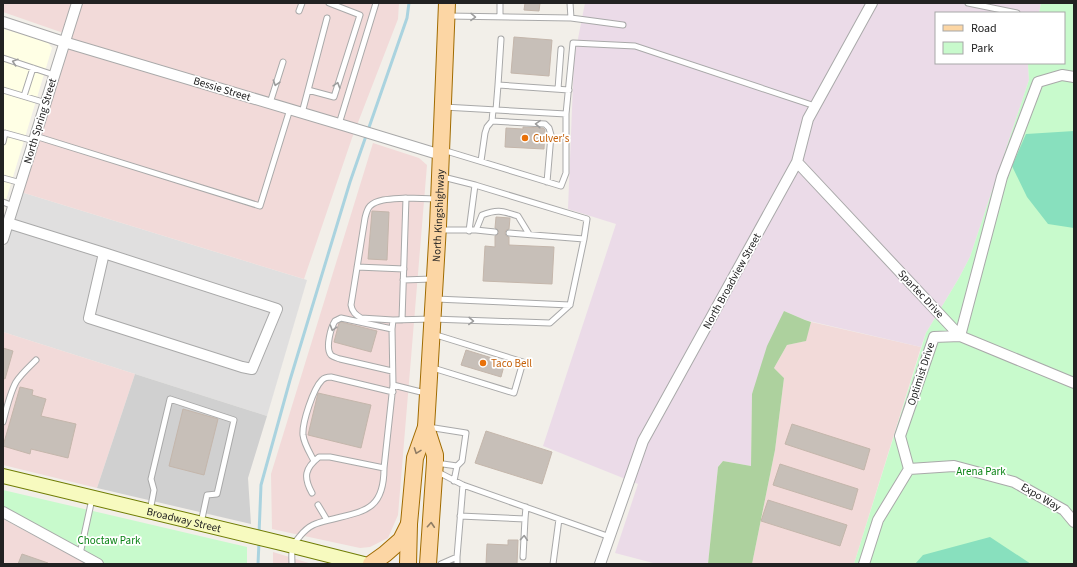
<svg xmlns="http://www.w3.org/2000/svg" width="1077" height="567" viewBox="0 0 1077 567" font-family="'Source Sans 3',sans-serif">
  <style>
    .residential { fill: #e0dfdf }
    .commercial { fill: #f2dad9 }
    .industrial { fill: #ebdbe8 }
    .education { fill: #ffffe5 }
    .religious { fill: #d0d0d0 }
    .forest { fill: #add19e }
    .park { fill: #c8facc }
    .pitch { fill: #88e0be }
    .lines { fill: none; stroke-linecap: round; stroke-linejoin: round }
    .stream { stroke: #aad3df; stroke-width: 3 }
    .building { fill: #c7bfb8; stroke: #c4b6ab }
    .service-casing { stroke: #a9a9a9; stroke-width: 7 }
    .minor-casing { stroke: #a9a9a9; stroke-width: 12 }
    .secondary-casing { stroke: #707d05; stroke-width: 16 }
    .primary-casing { stroke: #a06b00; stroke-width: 18 }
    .service { stroke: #fff; stroke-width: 5 }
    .minor { stroke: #fff; stroke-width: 10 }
    .secondary { stroke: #f7fabf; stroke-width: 14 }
    .primary { stroke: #fcd6a4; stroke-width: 16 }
    .oneway { stroke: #9c9c9c }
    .oneway2 { stroke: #8f7c63 }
    .food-dot { fill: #e8710a; stroke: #fff; stroke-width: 1.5 }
    .labels { text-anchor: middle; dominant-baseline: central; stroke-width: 3.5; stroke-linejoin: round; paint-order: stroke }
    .street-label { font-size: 11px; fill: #222; stroke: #fff }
    .food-label { font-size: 11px; fill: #c56008; stroke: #fff; text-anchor: start }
    .park-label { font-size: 11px; fill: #0c8416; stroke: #fff }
  </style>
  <rect width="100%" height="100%" fill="#f2efe9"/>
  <path class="residential" d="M21,192L307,280L267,416L3,332V251Z"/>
  <path class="commercial" d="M3,3H399L398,19L352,138L304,279L21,192L72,36L3,12Z
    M373,143L419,158L427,165L398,515L388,538L370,547L360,548L272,529L271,474Z
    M811,322L921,347L854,564H752L775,450L784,378L774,368L787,345L805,341Z
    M3,332L135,374L97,488L3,465Z
    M3,519L87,564H3Z
    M273,552L312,564H273Z"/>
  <path class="industrial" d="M585,3H1041L1039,13H936V63H1028L1029,80L970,257L959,278L926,333L921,347L805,320L784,311L752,394L751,466L723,461L718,467L708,564H657L615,553L638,484L543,446L616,224L568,209L574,59Z"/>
  <path class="education" d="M3,29L47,41L52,48L3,210Z"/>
  <path class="religious" d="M135,374L267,416L248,478L251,524L97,488Z"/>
  <path class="forest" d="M784,311L805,320L811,322L806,341L787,345L774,368L784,378L775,450L752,564H708L718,467L723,461L751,466L752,394L767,346Z"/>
  <path class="park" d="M1041,3H1074V564H854L926,333L959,278L970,257L1029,80L1028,63H1064V13H1039Z
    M3,490L247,547V564H103L3,513Z"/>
  <path class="pitch" d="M1074,131V228L1048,224L1027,197L1012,166L1026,134Z
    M990,537L1031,564H915L923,555Z"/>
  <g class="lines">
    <path class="stream" d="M259,534L261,485L290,380L350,182L407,18L409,3
      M258,564L259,542"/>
  </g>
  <path class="building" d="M525,3H540L539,11L524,10Z
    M514,37L552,40L549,76L511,73Z
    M523,127L543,128L545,130L544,149L505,147L506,128L523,129Z
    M372,211L389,212L387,260L368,259Z
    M496,217L510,218L509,229L506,230L505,233L506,236L509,237V245L554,247L552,284L483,281L485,246L495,247V236L497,235L499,233L498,230L495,228Z
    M341,322L377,331L371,352L334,342L339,323Z
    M3,348L13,351L5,379L3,378Z
    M466,350L505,362L501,377L461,365Z
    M20,387L33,390L32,395L46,399L41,416L76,424L68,458L31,449L30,454L3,446Z
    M318,393L371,405L361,448L308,435Z
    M183,409L218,419L204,475L169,466Z
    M792,424L870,449L864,470L785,444Z
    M486,431L552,452L542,484L475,463Z
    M780,464L858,489L852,510L773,485Z
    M768,500L847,525L840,546L761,521Z
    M508,540H518L517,564H486L487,544L508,545Z
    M22,554L48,563L47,564H18Z"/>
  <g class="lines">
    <defs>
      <path id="service" d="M570,3L571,18
        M968,3L1017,13
        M299,11L302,3
        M448,16L571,18L623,25
        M500,17V3
        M3,58L54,75
        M498,85L501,39
        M558,89L561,49
        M3,90L46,103
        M308,90L334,97L360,15L329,3
        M24,96L33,68
        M270,103L283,62
        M444,107L566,114L573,43L635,46L815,106
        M496,110L498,85L569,90
        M302,113L327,18
        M492,121L545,124L549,128L551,135L547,182
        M339,124L376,3
        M35,136L260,206L290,109
        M3,142L5,133L34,141
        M443,150L561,186L566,173V114
        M481,161L485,133L487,127L492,121L493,110
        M443,177L475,185L587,219L584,239
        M3,178L21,183
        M3,202L13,206
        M441,230H476L495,232
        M476,230L482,215C498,209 502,211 518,216L529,234
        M469,231L475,185
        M357,267L404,269
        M403,280L432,279
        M436,299L570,305L584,239L509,233
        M393,320L361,318C356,315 352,312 351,305L365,218C366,214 367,209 370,206C378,198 396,199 406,198
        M402,320L406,198L437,199
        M392,329L393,320L432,319L550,323L570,305
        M433,368L514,393L523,362L433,334
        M392,371L340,359C337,358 333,357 331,355C325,348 331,327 335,321L341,318L392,329L393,385
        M3,422C6,410 10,393 16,382C21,374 29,367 36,360
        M428,427L466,433L462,461L457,466L454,481
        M314,461C310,453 304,444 303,435C302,423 313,389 322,380C324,378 328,377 331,377L393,392
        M436,463L457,466
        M438,472L463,485L610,537
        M312,493C303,477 305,468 319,457H330L384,468
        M318,505L327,520
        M150,511L154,490L151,479L170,399L234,420L217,494L207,495L201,523
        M460,516L525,519L526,507
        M80,554L92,499
        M523,557L525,519
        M292,564C292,559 291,550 293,546C294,542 298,539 300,536C309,525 316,523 329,520C364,511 384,511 384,468L393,385L425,393
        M441,564L457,557L463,485
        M457,564V557
        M553,564L559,519"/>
      <path id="minor" d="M3,22L64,42L346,126L441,155
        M797,162L960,336L1074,383
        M8,223L104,253
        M3,239L77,3
        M104,253L277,309L252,369L242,367L89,318Z
        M909,469L954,466L1014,482L1064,510L1074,522
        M3,512L98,564
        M600,564L643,441L797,162L808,119L872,3
        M864,564L878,520L909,469L900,436L934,337L960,336L1002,177L1038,82L1062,75L1074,77"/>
      <g id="secondary">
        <path id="s1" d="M3,476L281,543L364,564"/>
      </g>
      <g id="primary">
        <path d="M426,427L435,455V462L428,564"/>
        <path d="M371,564L385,554L401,540L409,524"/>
        <path id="s2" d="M408,564L409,524L415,458L426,427L428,394L438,226L447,3"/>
      </g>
    </defs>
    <use href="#service" class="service-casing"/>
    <use href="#minor" class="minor-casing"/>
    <use href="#secondary" class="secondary-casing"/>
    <use href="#primary" class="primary-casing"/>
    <use href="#service" class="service"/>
    <use href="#minor" class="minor"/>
    <use href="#secondary" class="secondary"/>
    <use href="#primary" class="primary"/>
  </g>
  <defs><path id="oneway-chevron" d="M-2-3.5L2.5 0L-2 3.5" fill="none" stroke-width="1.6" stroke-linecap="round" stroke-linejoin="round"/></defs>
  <g class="oneway">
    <use href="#oneway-chevron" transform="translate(473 17) rotate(1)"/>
    <use href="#oneway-chevron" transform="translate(15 62) rotate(-162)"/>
    <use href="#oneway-chevron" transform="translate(276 83) rotate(108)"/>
    <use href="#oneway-chevron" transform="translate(337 85) rotate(-73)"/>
    <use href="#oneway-chevron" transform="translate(538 124) rotate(-176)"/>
    <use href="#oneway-chevron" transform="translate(471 321) rotate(2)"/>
    <use href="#oneway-chevron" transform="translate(333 328) rotate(107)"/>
    <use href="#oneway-chevron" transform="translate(524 538) rotate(-86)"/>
  </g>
  <g class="oneway2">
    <use href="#oneway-chevron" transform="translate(417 451) rotate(110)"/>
    <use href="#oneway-chevron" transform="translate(431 525) rotate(-86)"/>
  </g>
  <g class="food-dot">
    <circle cx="525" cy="138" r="4"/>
    <circle cx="483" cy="363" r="4"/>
  </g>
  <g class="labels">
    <g class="street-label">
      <text transform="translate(222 89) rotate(17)">Bessie Street</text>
      <text transform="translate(40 121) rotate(-73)">North Spring Street</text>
      <text stroke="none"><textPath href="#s2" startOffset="351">North Kingshighway</textPath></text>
      <text transform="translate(732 281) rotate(-61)">North Broadview Street</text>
      <text transform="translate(921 294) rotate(47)">Spartec Drive</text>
      <text transform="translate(921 374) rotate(-72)">Optimist Drive</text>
      <text transform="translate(1041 497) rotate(30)">Expo Way</text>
      <text stroke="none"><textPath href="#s1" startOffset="186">Broadway Street</textPath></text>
    </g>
    <g class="food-label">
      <text x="533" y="138">Culver's</text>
      <text x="491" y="363">Taco Bell</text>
    </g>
    <g class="park-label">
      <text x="981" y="471">Arena Park</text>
      <text x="109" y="540">Choctaw Park</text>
    </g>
  </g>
  <rect width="1077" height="567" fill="none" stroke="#222222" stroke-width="8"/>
  <rect x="935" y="12" width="130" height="52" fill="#ffffff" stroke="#a7a7a7"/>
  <rect x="943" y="25" width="20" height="6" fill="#fcd6a4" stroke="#a7a7a7"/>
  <text x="971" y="32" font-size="12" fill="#222222">Road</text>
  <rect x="943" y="42" width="20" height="12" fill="#c8facc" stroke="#a7a7a7"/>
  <text x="971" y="52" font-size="12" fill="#222222">Park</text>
</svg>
